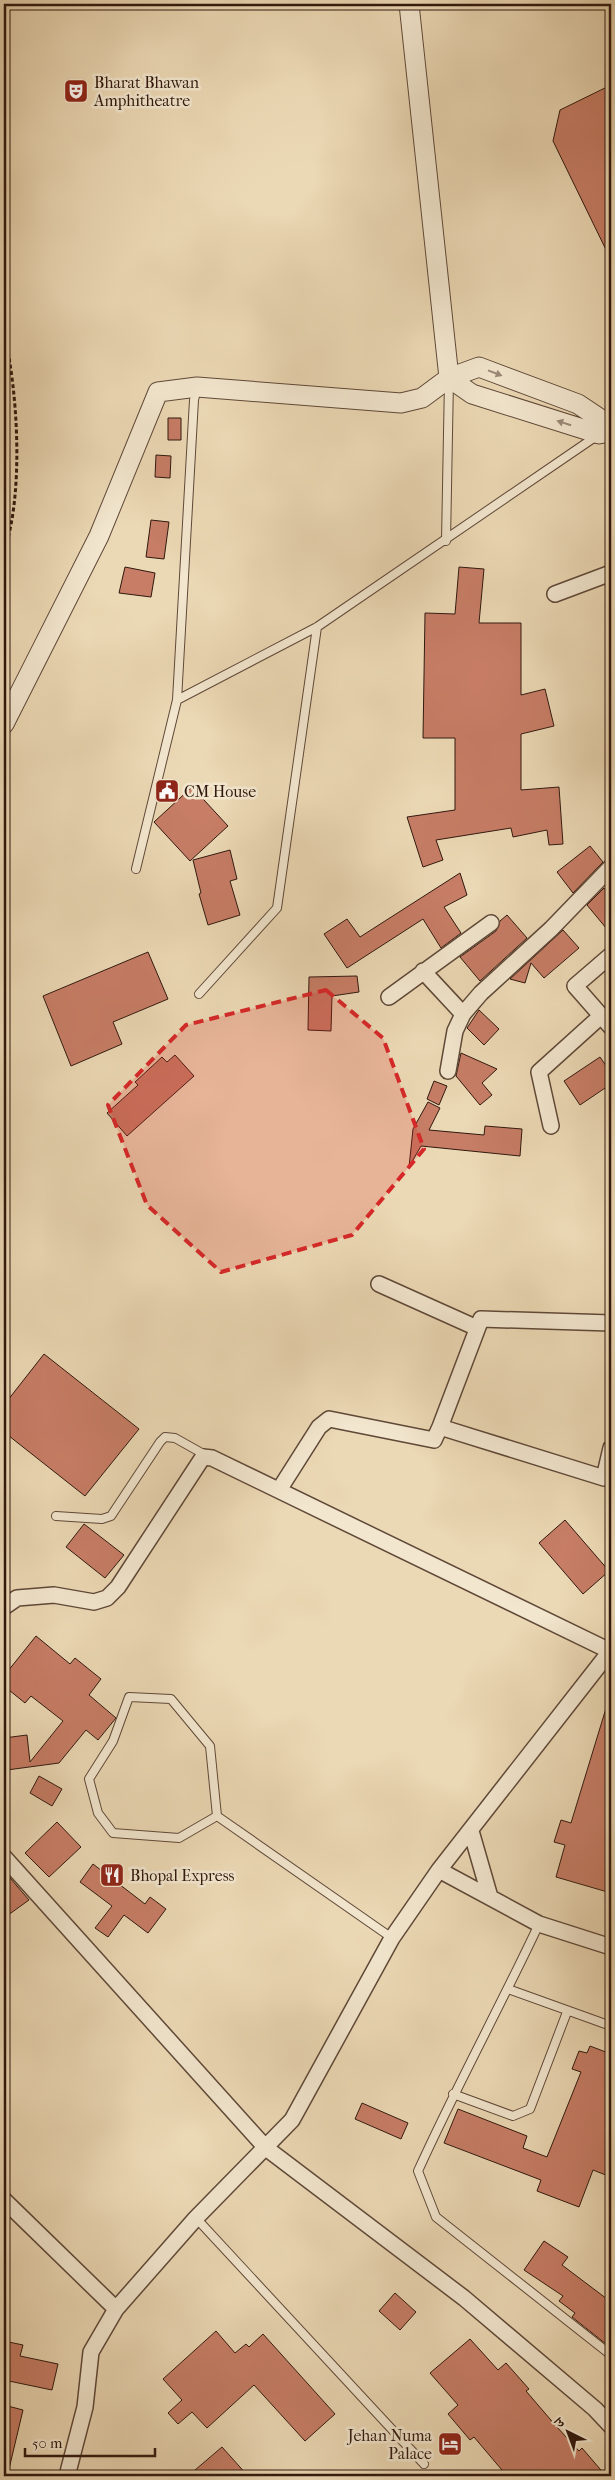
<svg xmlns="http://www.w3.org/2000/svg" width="615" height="2480" viewBox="0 0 615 2480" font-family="'IM FELL French Canon','Noto Serif Devanagari',serif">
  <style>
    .building { fill: #c77d66; stroke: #30180e }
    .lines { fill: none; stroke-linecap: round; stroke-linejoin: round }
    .service-casing { stroke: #5f4838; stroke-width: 10 }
    .minor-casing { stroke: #5f4838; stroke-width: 18 }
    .tertiary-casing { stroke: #5f4838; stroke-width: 21 }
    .path { stroke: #30180e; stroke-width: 3; stroke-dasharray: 4 2.5; stroke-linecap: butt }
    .service { stroke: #f2e6ce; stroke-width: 8 }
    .minor { stroke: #f2e6ce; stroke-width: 15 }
    .tertiary { stroke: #f2e6ce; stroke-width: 19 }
    .oneway { fill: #9b8978 }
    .marked { fill: #d62828; fill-opacity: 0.2; stroke: #d62828; stroke-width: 4; stroke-dasharray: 10 6; stroke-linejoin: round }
    .labels { text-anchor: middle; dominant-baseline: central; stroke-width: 5; stroke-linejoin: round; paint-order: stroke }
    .poi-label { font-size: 16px; fill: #30180e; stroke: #f2e6ce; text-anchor: start }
  </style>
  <rect width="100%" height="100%" fill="#ebd8b4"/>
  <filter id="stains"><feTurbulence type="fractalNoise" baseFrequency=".004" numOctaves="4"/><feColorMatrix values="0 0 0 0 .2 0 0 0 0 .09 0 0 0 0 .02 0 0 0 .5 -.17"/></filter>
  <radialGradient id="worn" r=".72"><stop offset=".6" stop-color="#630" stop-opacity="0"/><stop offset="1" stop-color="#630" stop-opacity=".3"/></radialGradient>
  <path class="building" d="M611,85V260L553,141L560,110Z
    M168,418H181V440H168Z
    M156,455L171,456L170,478L155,477Z
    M151,520L169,522L164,559L146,557Z
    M125,567L155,573L151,597L119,593Z
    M459,567L484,569L479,623H521V695L545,689L554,726L521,734V790L559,787L563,844L549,845L547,830L513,837L511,828L436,840L443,860L423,867L407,817L455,810V738H423L425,613L455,614Z
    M192,787L228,826L190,861L154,822Z
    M590,846L603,862L573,893L557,872Z
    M230,850L237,879L230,881L240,915L208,925L199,894L201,893L193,860Z
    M460,873L467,895L444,907L461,933L441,948L423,919L347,968L324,934L347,919L360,937Z
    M604,888L611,897V934L587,905Z
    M507,915L527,938L480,981L460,957L496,931L500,921Z
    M563,930L579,948L544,978L531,963L525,983L510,979Z
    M148,952L168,999L113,1022L122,1044L71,1066L43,996Z
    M357,976L359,992L332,996L331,1031L308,1030L309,977Z
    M479,1010L499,1029L484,1045L467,1028Z
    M461,1053L497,1069L482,1083L492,1095L480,1105L456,1076Z
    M175,1055L194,1076L127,1136L107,1113L138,1085L135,1082L162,1057L167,1062Z
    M600,1057L611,1073V1084L580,1105L564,1081Z
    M434,1081L447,1086L439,1105L427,1099Z
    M428,1102L440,1108L429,1130L484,1135L485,1126L522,1129L520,1156L421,1146L409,1167L413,1129Z
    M44,1354L139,1429L85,1496L4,1432V1405Z
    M565,1520L609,1571L583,1594L539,1543Z
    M84,1524L124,1555L105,1578L66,1547Z
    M36,1636L70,1664L75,1658L101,1679L89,1695L116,1718L98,1740L86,1730L59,1763L7,1770L4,1738L27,1735L30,1762L63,1721L31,1696L25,1703L4,1686V1676Z
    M607,1705H611V1893L556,1877L565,1845L554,1842L561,1820L571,1823Z
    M39,1776L62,1789L52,1806L30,1793Z
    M57,1822L81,1847L49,1877L25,1853Z
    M93,1864L145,1904L150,1897L166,1909L148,1933L124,1915L108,1937L95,1928L112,1906L80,1882Z
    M4,1871L29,1900L4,1918Z
    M590,2046L611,2054V2177L593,2170L579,2207L537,2191L541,2180L444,2143L458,2109L527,2136L523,2148L547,2157L581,2072L572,2069L579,2051L587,2053Z
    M362,2103L408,2123L401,2139L355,2119Z
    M544,2241L568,2257L562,2265L611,2302V2348L572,2317L575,2313L559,2301L563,2296L524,2270Z
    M395,2293L416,2312L400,2330L379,2311Z
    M216,2331L235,2353L246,2344L249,2347L263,2334L335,2414L305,2441L254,2385L207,2428L192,2412L178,2424L168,2413L182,2400L163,2379Z
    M470,2339L498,2370L506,2363L529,2389L526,2391L556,2426L579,2451L582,2448L606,2476H507L474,2437L470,2440L448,2414L458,2405L430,2373Z
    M4,2341L23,2345L20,2356L58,2364L52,2390L4,2380Z
    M4,2405L23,2410L9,2469L4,2468Z
    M222,2447L248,2476H188Z"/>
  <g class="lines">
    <defs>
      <path id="service" d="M446,541L449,380
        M177,700L317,627L598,435
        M136,869L177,700L194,400L197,387
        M199,994L277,908L317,627
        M56,1516L102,1519L111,1516L160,1442L165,1437L175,1438L207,1456
        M217,1816L179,1838L113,1833L98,1813L89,1779L113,1741L129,1697L171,1699L210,1746L217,1816L392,1938
        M539,1924C500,2007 456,2087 418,2171L436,2217L611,2355
        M508,1989L611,2026
        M453,2094L513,2116L530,2109L567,2012
        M196,2218L424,2464"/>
      <path id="minor" d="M555,594L611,573
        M611,955L575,986L611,1027
        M423,971L463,1014
        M389,997L491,923
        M448,1071L455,1031L463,1014L481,993L551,929L611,867
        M551,1126L539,1072L601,1016
        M379,1284L477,1328
        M440,1427L604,1478L611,1448
        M279,1490L319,1427L329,1419L434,1440L440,1427L481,1319L611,1323
        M4,1607L17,1598L54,1595L94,1602L107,1598L118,1587L203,1457L212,1458L610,1651
        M471,1831L490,1897
        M4,1857L266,2148L464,2298L595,2409L611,2426
        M439,1870L539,1924L611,1947
        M4,2200L116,2309
        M67,2476L85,2407L91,2352L116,2309L196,2218L292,2120L392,1938L439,1870L611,1650"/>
      <path id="tertiary" d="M409,4L449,378
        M449,378L472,394L599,434L611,432
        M4,724L99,536L158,392L197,387L401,403L422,398L449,378L479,367L578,404L611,426"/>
    </defs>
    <use href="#service" class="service-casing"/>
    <use href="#minor" class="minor-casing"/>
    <use href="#tertiary" class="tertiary-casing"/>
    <path class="path" d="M4,333C18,391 24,495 4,551"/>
    <use href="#service" class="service"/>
    <use href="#minor" class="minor"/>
    <use href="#tertiary" class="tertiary"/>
  </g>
  <defs><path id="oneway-solid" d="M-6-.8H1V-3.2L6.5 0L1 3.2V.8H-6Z" transform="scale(1.25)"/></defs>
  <g class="oneway">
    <use href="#oneway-solid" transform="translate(495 373) rotate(21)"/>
    <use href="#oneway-solid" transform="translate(564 423) rotate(-162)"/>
  </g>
  <path class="marked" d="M326,990L383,1038L424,1149L352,1235L221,1272L147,1205L108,1105L186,1025Z"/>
  <defs>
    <symbol id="theatre-square" viewBox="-11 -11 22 22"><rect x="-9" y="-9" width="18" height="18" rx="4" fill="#8f2418" stroke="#f2e6ce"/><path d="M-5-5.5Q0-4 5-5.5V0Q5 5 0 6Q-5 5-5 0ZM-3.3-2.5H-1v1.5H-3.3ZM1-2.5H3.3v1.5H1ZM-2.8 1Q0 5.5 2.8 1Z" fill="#fff"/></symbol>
    <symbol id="civic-square" viewBox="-11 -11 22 22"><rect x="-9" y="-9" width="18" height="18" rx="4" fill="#8f2418" stroke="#f2e6ce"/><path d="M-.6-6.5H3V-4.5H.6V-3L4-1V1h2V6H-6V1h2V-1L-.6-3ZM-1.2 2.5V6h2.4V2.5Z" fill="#fff"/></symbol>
    <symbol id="restaurant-square" viewBox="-11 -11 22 22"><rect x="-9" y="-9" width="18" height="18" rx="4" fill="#8f2418" stroke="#f2e6ce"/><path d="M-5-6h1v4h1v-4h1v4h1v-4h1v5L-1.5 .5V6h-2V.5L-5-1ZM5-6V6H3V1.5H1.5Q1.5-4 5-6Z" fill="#fff"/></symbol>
    <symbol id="hotel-square" viewBox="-11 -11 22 22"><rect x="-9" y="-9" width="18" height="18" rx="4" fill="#8f2418" stroke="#f2e6ce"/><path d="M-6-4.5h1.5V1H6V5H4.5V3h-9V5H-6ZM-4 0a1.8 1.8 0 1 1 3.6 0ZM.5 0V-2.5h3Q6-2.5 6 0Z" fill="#fff"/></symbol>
  </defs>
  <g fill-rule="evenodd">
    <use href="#theatre-square" x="62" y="77" width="28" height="28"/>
    <use href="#civic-square" x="153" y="777" width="28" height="28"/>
    <use href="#restaurant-square" x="98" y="1861" width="28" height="28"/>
    <use href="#hotel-square" x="436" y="2430" width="28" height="28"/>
  </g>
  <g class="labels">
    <g class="poi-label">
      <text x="94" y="82">Bharat Bhawan<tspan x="94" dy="18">Amphitheatre</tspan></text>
      <text x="184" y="791">CM House</text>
      <text x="130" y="1875">Bhopal Express</text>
      <text x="432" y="2435" text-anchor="end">Jehan Numa<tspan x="432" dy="18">Palace</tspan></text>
    </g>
  </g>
  <rect width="615" height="2480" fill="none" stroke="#ebd8b4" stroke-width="20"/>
  <rect x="5" y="5" width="605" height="2470" fill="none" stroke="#30180e" stroke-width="2.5"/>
  <rect x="10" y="10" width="595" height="2460" fill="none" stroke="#30180e"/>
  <g transform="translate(568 2432) rotate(318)" stroke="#f2e6ce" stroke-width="4" paint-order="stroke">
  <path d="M0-4L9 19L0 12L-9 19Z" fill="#30180e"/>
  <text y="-8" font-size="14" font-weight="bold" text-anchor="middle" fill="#30180e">उ</text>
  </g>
  <path d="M25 2448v8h130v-8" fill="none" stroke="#30180e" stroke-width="2.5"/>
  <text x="32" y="2448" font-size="15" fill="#30180e" stroke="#f2e6ce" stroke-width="4" paint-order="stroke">50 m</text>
  <rect width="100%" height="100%" filter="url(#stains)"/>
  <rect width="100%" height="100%" fill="url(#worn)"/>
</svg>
